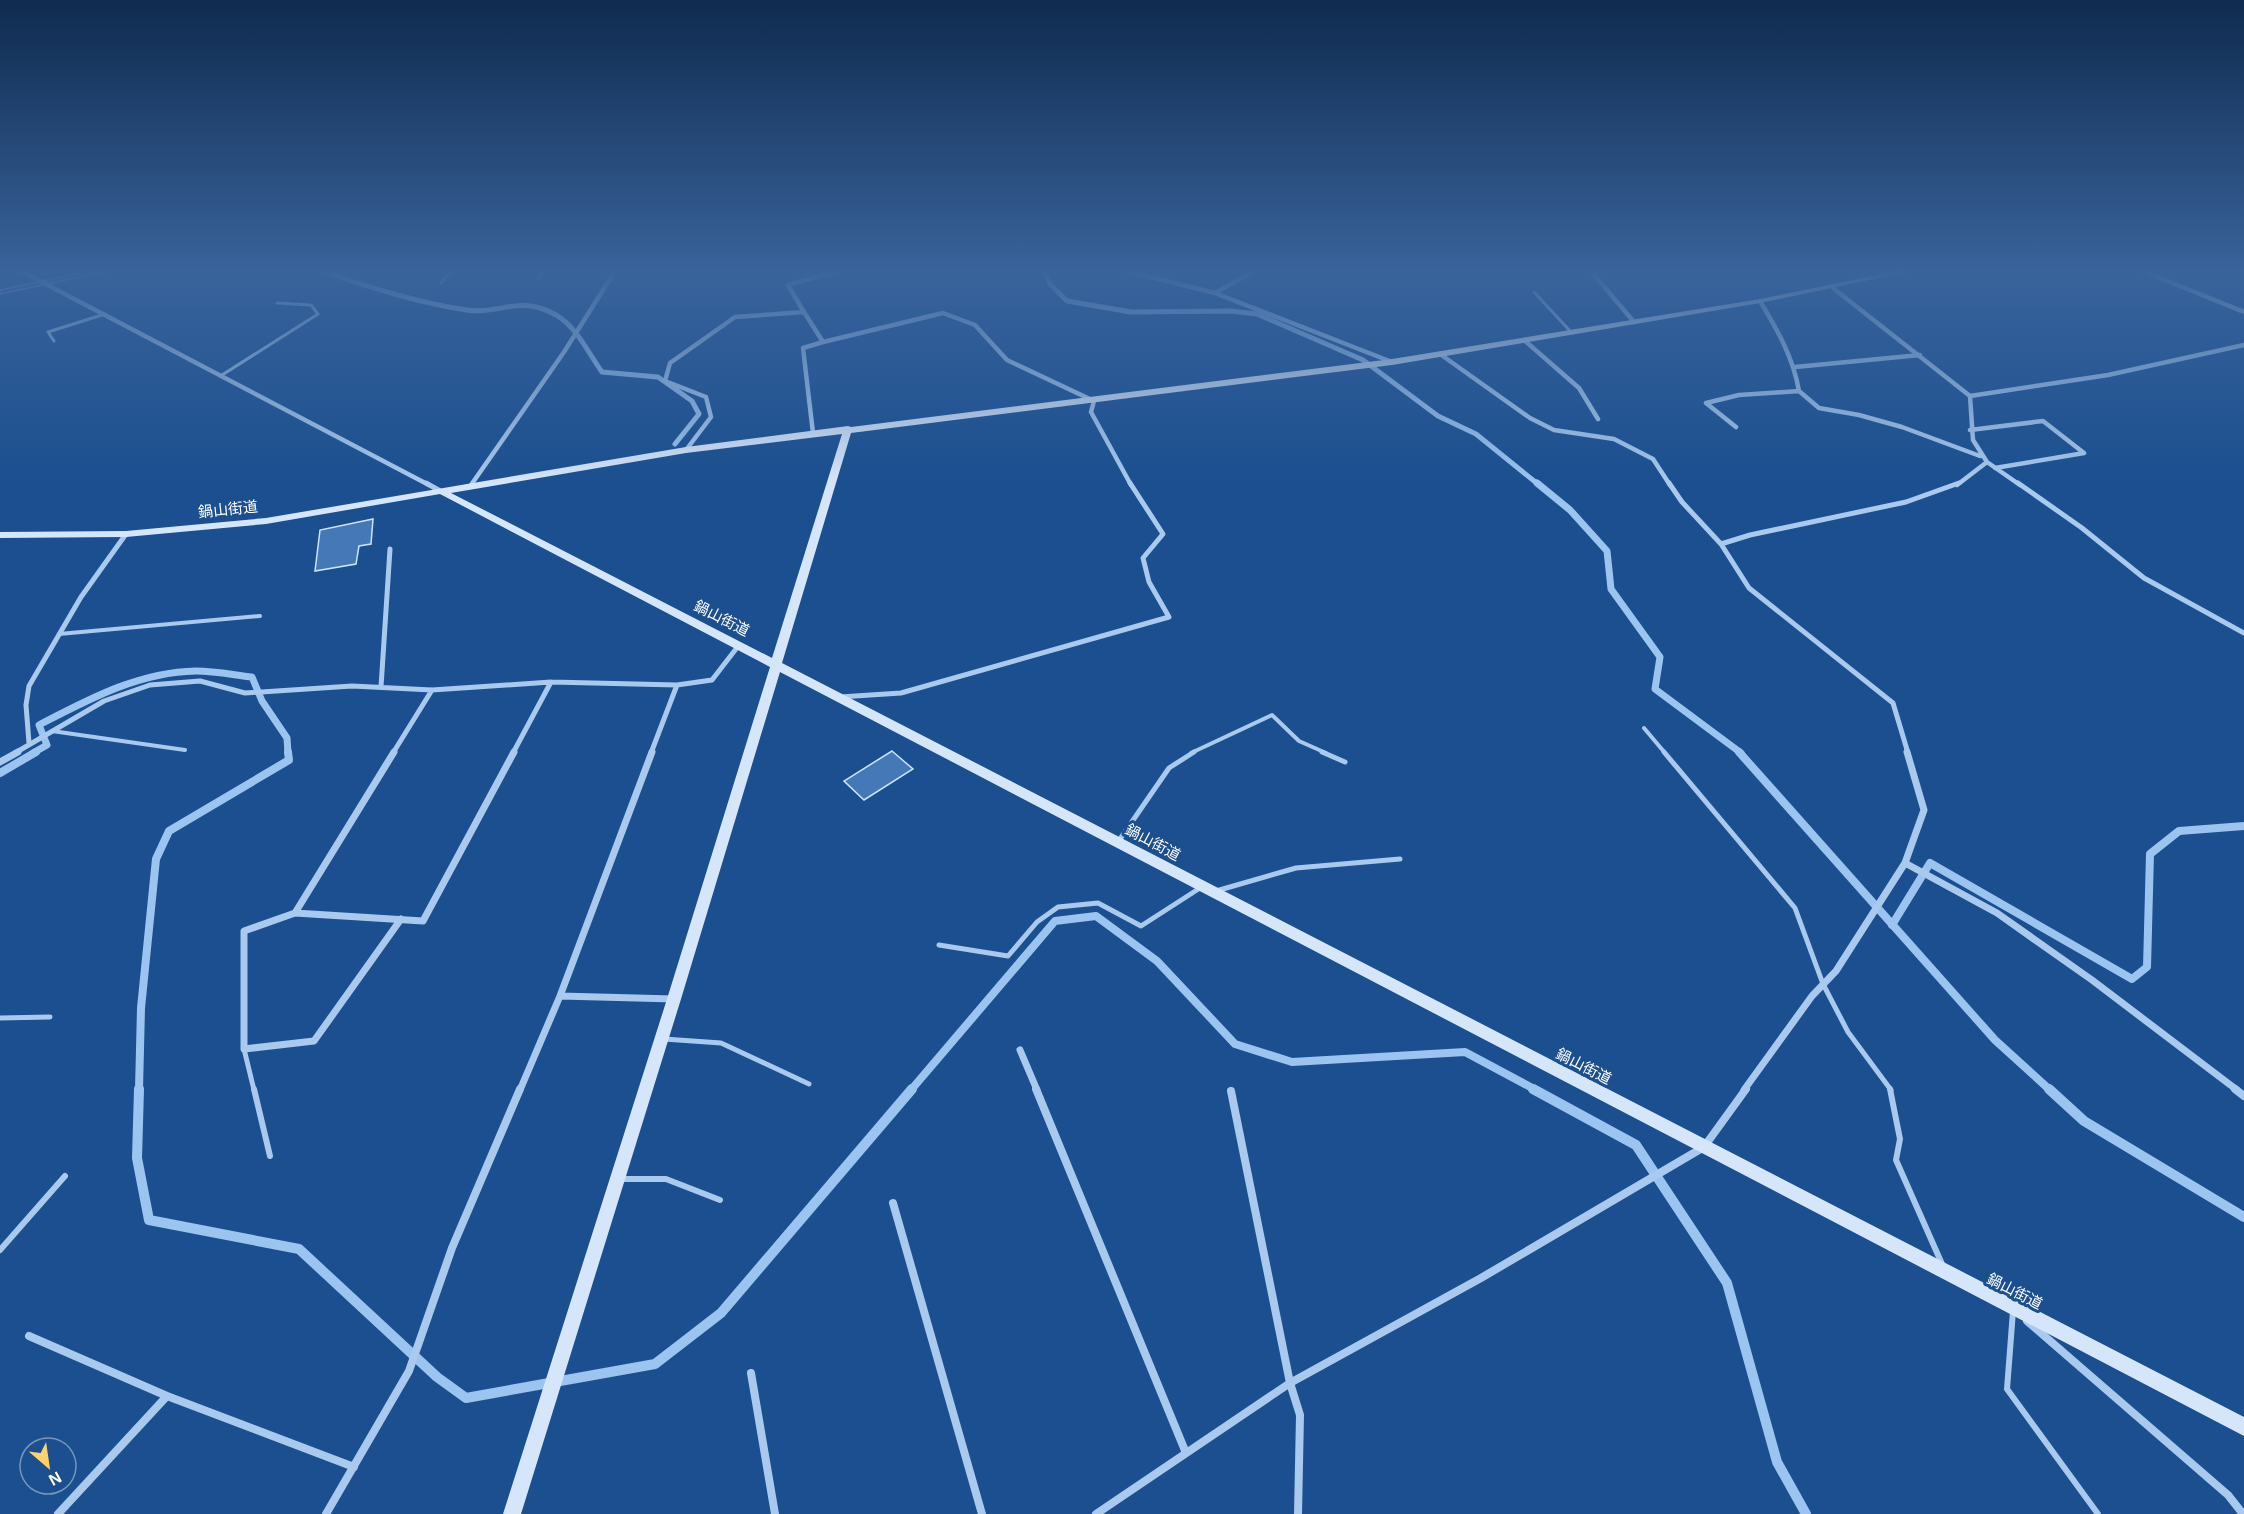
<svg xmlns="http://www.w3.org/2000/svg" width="2244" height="1514" viewBox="0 0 2244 1514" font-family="Arial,'Noto Sans JP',sans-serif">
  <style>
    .water { fill: #3c6290; stroke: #9cc4f0; stroke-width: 1.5 }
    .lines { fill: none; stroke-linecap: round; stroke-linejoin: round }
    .stream-far3 { stroke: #9cc4f0; stroke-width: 5 }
    .stream-far2 { stroke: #9cc4f0; stroke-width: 7 }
    .stream-far1 { stroke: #9cc4f0; stroke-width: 8 }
    .stream { stroke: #9cc4f0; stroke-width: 10 }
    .building { fill: #4478b7; stroke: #cfe3fa; stroke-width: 1.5 }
    .lane-far3 { stroke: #a9c9ee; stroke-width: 3 }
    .lane-far2 { stroke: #a9c9ee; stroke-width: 4 }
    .lane-far1 { stroke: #a9c9ee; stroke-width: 5 }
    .lane { stroke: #a9c9ee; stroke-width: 6 }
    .street-far3 { stroke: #a9c9ee; stroke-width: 4.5 }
    .street-far2 { stroke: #a9c9ee; stroke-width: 5 }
    .street-far1 { stroke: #a9c9ee; stroke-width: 7 }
    .street { stroke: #a9c9ee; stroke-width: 8 }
    .secondary { fill: #d6e6fa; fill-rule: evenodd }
    .labels { text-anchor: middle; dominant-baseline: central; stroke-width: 6; stroke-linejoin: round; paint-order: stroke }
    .street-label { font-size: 15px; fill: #fff; stroke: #1b4f8f }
  </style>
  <rect width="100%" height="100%" fill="#1b4f8f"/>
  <path class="water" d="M89,271H109L0,294V290Z"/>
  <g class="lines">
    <path class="stream-far3" d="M322,271C369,287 418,303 467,310C499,315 520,294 556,315C576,326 589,354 602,372L658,377L692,401L699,414L675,444
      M1045,271L1050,284L1067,301L1131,312L1231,311L1257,314L1363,360L1438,416L1476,434L1539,485"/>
    <path class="stream-far2" d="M1537,483L1570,510L1607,551L1611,589L1660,657L1655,689L1741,753
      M33,753L47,745L39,725C89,699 139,672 196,671C215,671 234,675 252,677L262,701L287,738L288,753"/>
    <path class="stream-far1" d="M1739,752L1995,1040L2050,1090
      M0,773L36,752
      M1892,925L1930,863L2132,979L2147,967L2150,854L2179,831L2244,826
      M139,1090L141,1008L156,859L169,831L289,760L288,752
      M911,1090L1055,921L1096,916L1157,961L1235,1044L1292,1062L1465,1052L1536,1090"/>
    <path class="stream" d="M139,1089L137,1158L149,1220L299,1249L437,1377L466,1398L655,1364L721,1313L912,1089
      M1533,1089L1636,1145L1727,1283L1777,1462L1806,1514
      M2049,1089L2084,1121L2244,1217"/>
  </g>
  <path class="building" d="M373,519L371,544L359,546L356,564L315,571L320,530Z
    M892,751L913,769L864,800L844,781Z"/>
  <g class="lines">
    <path class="lane-far3" d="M538,278L543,271
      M441,283L451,271
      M1534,292L1571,332
      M54,341L48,332L105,314
      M222,375L318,314L311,305L277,303"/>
    <path class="lane-far2" d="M59,634L260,616
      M1644,728L1665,753
      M52,731L185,750
      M1191,753L1272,715L1299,741L1326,753"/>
    <path class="lane-far1" d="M1322,752L1345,762
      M1664,752L1795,908L1823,984L1848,1032L1891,1090
      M1118,842L1169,768L1194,752
      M1216,891L1296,868L1400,859
      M939,945L1008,956L1037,922L1058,907L1098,903L1141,926L1200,888
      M0,1018L50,1017
      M664,1039L721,1043L809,1084
      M244,1049L254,1090"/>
    <path class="lane" d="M254,1089L270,1156
      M1890,1089L1900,1139L1896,1160L1942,1264
      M620,1179H666L720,1200
      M0,1250L65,1176
      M2013,1311L2007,1389L2098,1514"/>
    <path class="street-far3" d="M21,271L429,485
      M1127,271L1215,293L1392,362
      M1591,271L1634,322
      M2143,271L2244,312
      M1833,288L1970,396L2108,375L2244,345
      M1215,293L1254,271
      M1760,301C1778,331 1793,357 1799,391L1819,408L1859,415L1902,427L1980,456
      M804,312L788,285L835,272
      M1524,340L1579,388L1598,419
      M1440,354L1530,418L1554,430L1614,439L1653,459L1670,485
      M1795,367L1920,355
      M1736,427L1706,403L1739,395L1799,391
      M1970,430L2043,421L2084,453L1995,468
      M813,433L803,348L823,342
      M686,450L711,417L706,397L665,381L670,363L735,317L804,312L823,342L943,313L975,325L1007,360L1094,401L1091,412L1131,485
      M1987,462L2020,485
      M471,485L564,352L615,271
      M1957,485L1987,462L1973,440L1970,396"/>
    <path class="street-far2" d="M426,483L442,492
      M1669,483L1682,502L1721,544L1749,588L1893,703L1908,753
      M2018,483L2082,528L2144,578L2244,633
      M1721,544L1750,535L1906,502L1959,483
      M381,687L390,549
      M840,697L901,693L1169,617L1149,582L1143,558L1163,534L1130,483
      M29,743L26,705L29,686L81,597L126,534
      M15,753L104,701L150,685L200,681L245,693L352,686L432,690L551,682
      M393,753L432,690
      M513,753L551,682L677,685L712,680L739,645
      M651,753L677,685"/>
    <path class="street-far1" d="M394,752L295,913L423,921L514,752
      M0,762L18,752
      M1905,863L1997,913L2092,980L2237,1090
      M295,913L244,931V1049L314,1041L401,919
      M560,996L652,752
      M1020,1050L1037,1090
      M520,1090L560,996L674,999
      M1744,1090L1812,996L1836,971L1905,863L1924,810L1907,752"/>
    <path class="street" d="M1036,1089L1186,1453
      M2235,1089L2244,1096
      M1231,1091L1290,1383L1300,1415L1298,1514
      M893,1203L982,1514
      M2027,1321L2228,1495L2243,1514
      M29,1336L167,1396
      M751,1373L775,1514
      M58,1514L167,1396L354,1467
      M326,1514L409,1371L452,1248L520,1089
      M1096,1514L1290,1383L1481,1278L1704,1147L1746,1089"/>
    <path class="secondary" d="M1897,271H1912L1760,303L1392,365L851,433L782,663L2244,1417V1436L780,672L681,999L521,1514H503L667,999L770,667L440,494L266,524L126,537L0,538V532L126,531L266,518L686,447L848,426L851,427L1392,359L1760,299ZM842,434L772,658L451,493L686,453Z"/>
  </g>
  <linearGradient id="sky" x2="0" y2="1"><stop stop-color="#0f2b4f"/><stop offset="0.56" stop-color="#39639b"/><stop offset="1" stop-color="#39639b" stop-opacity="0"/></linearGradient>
  <rect width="2244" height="483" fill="url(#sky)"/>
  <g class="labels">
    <g class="street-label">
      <text transform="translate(228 509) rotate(-6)">鍋山街道</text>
      <text transform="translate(722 618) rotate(27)">鍋山街道</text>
      <text transform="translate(1153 842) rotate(28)">鍋山街道</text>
      <text transform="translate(1584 1066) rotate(27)">鍋山街道</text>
      <text transform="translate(2015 1291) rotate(27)">鍋山街道</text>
    </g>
  </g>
  <g transform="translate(48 1466) rotate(151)"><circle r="28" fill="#1b4f8f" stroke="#7695bc" stroke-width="1.5"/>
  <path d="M0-4.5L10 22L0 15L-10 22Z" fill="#ffd166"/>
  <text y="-9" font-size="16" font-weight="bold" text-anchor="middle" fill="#ffffff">N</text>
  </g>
</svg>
